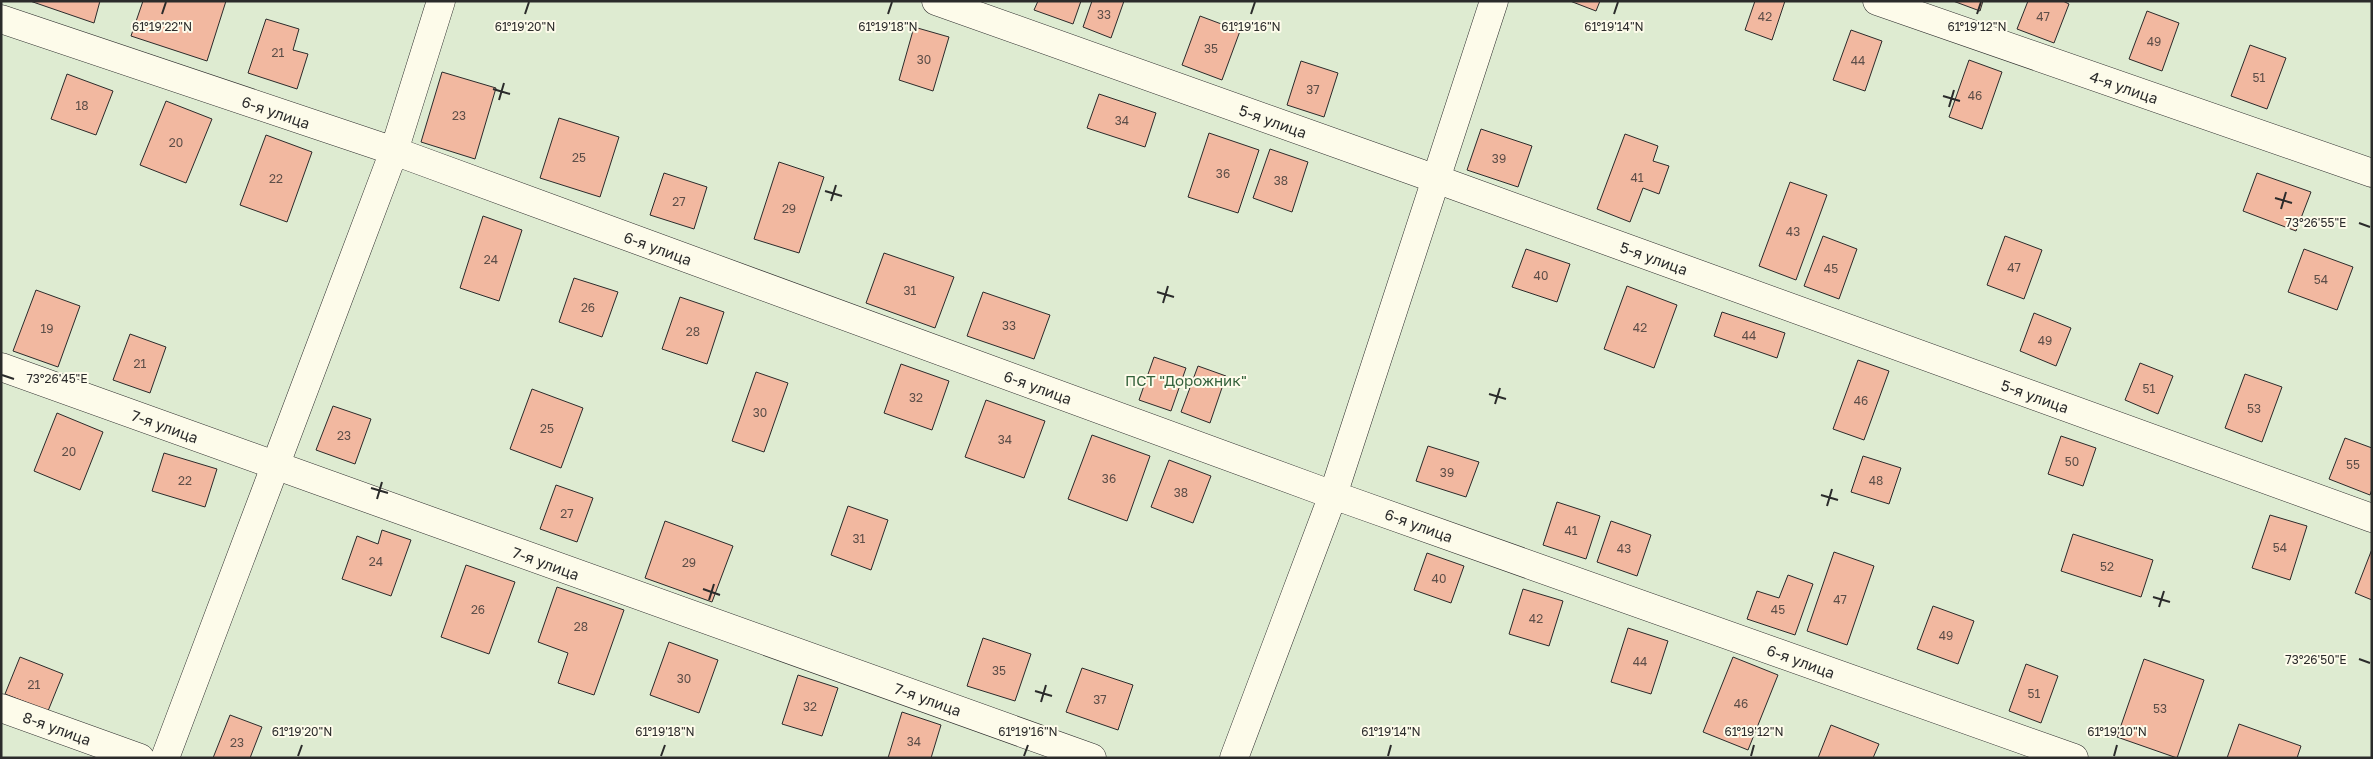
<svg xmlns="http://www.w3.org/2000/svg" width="2373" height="759" viewBox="0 0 2373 759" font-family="'Golos Text',sans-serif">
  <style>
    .green { fill: #deebd1; stroke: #74746e }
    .building { fill: #f2b8a0; stroke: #2b2b2b }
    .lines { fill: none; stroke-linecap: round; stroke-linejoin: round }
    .minor-casing { stroke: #2b2b2b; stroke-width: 29 }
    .minor { stroke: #fdfbea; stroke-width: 28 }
    .ticks { fill: none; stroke: #2b2b2b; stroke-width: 2 }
    .labels { text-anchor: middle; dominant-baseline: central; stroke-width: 4; stroke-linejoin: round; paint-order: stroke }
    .number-label { font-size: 12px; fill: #5d4e48 }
    .street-label { font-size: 15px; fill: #2b2b2b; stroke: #fdfbea }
    .park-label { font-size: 15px; fill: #34623c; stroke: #fdfbea }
    .ticks-label { font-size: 12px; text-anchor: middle; fill: #2b2b2b; stroke: #fdfbea; stroke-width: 4; stroke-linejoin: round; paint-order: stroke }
  </style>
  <rect width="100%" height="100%" fill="#fdfbea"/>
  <path class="green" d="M1,1H2372V758H1Z"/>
  <path class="building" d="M30,1H100L94,23Z
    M143,1H226L207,61L131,36Z
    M1038,1H1081L1073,24L1034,10Z
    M1092,1H1124L1111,38L1083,27Z
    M1570,1H1600L1596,11Z
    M1755,1H1785L1772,40L1745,30Z
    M1953,1H1983L1980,11Z
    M2028,1H2063L2069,4L2054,43L2017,29Z
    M2147,11L2179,23L2162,71L2129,59Z
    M1200,16L1240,31L1222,80L1182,65Z
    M266,19L299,29L293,50L308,54L297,89L248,73Z
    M914,27L949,37L933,91L899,80Z
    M1851,30L1882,41L1865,91L1833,80Z
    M2250,45L2286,58L2267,109L2231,96Z
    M1969,60L2002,72L1982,129L1949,117Z
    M1301,61L1338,73L1324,117L1287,105Z
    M442,72L496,88L475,159L421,142Z
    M67,74L113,91L96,135L51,119Z
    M1099,94L1156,113L1145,147L1087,128Z
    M166,101L212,119L186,183L140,165Z
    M559,118L619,137L600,197L540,178Z
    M1481,129L1532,146L1518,187L1467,170Z
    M1209,133L1259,150L1238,213L1188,197Z
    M1625,134L1658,146L1653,161L1669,166L1659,194L1643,188L1630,222L1597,209Z
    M266,135L312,152L287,222L240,205Z
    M1270,149L1308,162L1292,212L1253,198Z
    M779,162L824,177L799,253L754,239Z
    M664,173L707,187L694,229L650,215Z
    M2257,173L2311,192L2296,231L2243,211Z
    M1790,182L1827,195L1796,280L1759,266Z
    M483,216L522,230L499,301L460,288Z
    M1823,236L1857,249L1839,299L1804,286Z
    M2005,236L2042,250L2024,299L1987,285Z
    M1526,249L1570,264L1557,302L1512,287Z
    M2304,249L2353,267L2337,310L2288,292Z
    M884,253L954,277L935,328L866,303Z
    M574,278L618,292L602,337L559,322Z
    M1627,286L1677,305L1654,368L1604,349Z
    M36,290L80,306L58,367L13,351Z
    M983,292L1050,315L1034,359L967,336Z
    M680,297L724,312L707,364L662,349Z
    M1722,312L1785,333L1777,358L1714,336Z
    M2034,313L2071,328L2056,366L2020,351Z
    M130,334L166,347L150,393L113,380Z
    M1154,357L1186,368L1171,411L1139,400Z
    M1858,360L1889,371L1864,440L1833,429Z
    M2140,363L2173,376L2158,414L2125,400Z
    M901,364L949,381L932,430L884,413Z
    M1198,366L1226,376L1210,423L1181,412Z
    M756,372L788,383L764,452L732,441Z
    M2245,374L2282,387L2262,442L2225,428Z
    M532,389L583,408L561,468L510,449Z
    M986,400L1045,421L1024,478L965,457Z
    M333,406L371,419L355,464L316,450Z
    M57,413L103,432L80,490L34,471Z
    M1092,435L1150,456L1127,521L1068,499Z
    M2061,436L2096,448L2083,486L2048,474Z
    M2345,438L2372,448V489L2370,495L2329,479Z
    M1428,446L1479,462L1466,497L1416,481Z
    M164,453L217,469L205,507L152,491Z
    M1863,456L1901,468L1889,504L1851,492Z
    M1169,460L1211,476L1193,523L1151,507Z
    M556,485L593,498L577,542L540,529Z
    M1557,502L1600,516L1586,559L1543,545Z
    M848,506L888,520L871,570L831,555Z
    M2270,515L2307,526L2290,580L2252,568Z
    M665,521L733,546L712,602L645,578Z
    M1611,521L1651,535L1637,576L1597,562Z
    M382,530L411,540L391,596L342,579L357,536L378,544Z
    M2073,534L2153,560L2141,597L2061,571Z
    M2372,549V600L2355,593Z
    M1834,552L1874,566L1847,645L1807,631Z
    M1427,553L1464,566L1451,603L1414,590Z
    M466,565L515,582L489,654L441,637Z
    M1788,575L1813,584L1795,635L1747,619L1757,591L1779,598Z
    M557,587L624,610L594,695L558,683L568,653L538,642Z
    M1523,589L1563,601L1549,646L1509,634Z
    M1933,606L1974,621L1958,664L1917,649Z
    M1628,628L1668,641L1651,694L1611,682Z
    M983,638L1031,654L1015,701L967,686Z
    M669,642L718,660L699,713L650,695Z
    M20,657L63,674L48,711L5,694Z
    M1733,657L1778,675L1748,750L1703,732Z
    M2144,659L2204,680L2177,758L2117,737Z
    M2026,664L2058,676L2041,723L2009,711Z
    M1082,668L1133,685L1118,730L1066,712Z
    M798,675L838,688L822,736L782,724Z
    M902,712L941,725L931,758H888Z
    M230,715L262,727L250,758H213Z
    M2239,724L2301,746L2297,758H2227Z
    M1831,725L1879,744L1873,758H1818Z"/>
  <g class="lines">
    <defs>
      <path id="minor" d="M936,1L1436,179L2372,518
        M1877,1L2372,173
        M1,19L394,151L1333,495L2074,758
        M1,367L1092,758
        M1,708L140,758
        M165,758L394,151L441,1
        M1234,758L1333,495L1494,1"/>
    </defs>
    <use href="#minor" class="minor-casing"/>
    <use href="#minor" class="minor"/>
  </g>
  <path class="ticks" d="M162,14L166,2M525,14L529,2M888,14L892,2M1251,14L1255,2M1614,14L1618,2M1977,14L1981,2M493,89L510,94M1943,96L1960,101M499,100L504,83M1949,107L1954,90M825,191L842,196M2275,198L2292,203M831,201L836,185M2281,209L2286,192M2359,223L2370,227M1157,292L1174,297M1163,303L1168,286M2,375L14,379M1489,394L1506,399M1495,404L1500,388M371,488L388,493M1821,495L1838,500M377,499L382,482M1827,506L1832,489M703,589L720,595M2153,597L2170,602M709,600L714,584M2159,607L2164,591M2359,659L2370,663M1035,691L1052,696M1041,702L1046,685M298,756L302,745M661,756L665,745M1024,756L1028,745M1388,756L1391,745M1751,756L1754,745M2114,756L2117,745"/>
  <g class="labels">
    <g class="number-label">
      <text x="1104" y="14">33</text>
      <text x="1765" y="16">42</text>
      <text x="2043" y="16">47</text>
      <text x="2154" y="41">49</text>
      <text x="1211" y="48">35</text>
      <text x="278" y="52">21</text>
      <text x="924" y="59">30</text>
      <text x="1858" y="60">44</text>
      <text x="2259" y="77">51</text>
      <text x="1313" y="89">37</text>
      <text x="1975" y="95">46</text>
      <text x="82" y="105">18</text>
      <text x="459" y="115">23</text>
      <text x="1122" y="120">34</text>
      <text x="176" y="142">20</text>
      <text x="579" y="157">25</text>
      <text x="1499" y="158">39</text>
      <text x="1223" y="173">36</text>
      <text x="1637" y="177">41</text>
      <text x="276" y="178">22</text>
      <text x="1281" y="180">38</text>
      <text x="679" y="201">27</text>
      <text x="789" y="208">29</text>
      <text x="1793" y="231">43</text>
      <text x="491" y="259">24</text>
      <text x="2014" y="267">47</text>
      <text x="1831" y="268">45</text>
      <text x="1541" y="275">40</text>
      <text x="2321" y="279">54</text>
      <text x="910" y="290">31</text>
      <text x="588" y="307">26</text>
      <text x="1009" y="325">33</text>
      <text x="1640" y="327">42</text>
      <text x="47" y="328">19</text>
      <text x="693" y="331">28</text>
      <text x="1749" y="335">44</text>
      <text x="2045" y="340">49</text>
      <text x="140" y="363">21</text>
      <text x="2149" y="388">51</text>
      <text x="916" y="397">32</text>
      <text x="1861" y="400">46</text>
      <text x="2254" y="408">53</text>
      <text x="760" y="412">30</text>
      <text x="547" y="428">25</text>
      <text x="344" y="435">23</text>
      <text x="1005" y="439">34</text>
      <text x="69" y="451">20</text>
      <text x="2072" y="461">50</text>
      <text x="2353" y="464">55</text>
      <text x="1447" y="472">39</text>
      <text x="1109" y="478">36</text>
      <text x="185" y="480">22</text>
      <text x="1876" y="480">48</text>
      <text x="1181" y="492">38</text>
      <text x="567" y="513">27</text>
      <text x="1571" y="530">41</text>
      <text x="859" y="538">31</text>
      <text x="2280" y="547">54</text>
      <text x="1624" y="548">43</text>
      <text x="376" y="561">24</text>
      <text x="689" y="562">29</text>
      <text x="2107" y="566">52</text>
      <text x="1439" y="578">40</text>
      <text x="1840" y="599">47</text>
      <text x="478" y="609">26</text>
      <text x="1778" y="609">45</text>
      <text x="1536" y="618">42</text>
      <text x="581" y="626">28</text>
      <text x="1946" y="635">49</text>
      <text x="1640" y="661">44</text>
      <text x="999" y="670">35</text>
      <text x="684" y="678">30</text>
      <text x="34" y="684">21</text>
      <text x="2034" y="693">51</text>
      <text x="1100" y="699">37</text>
      <text x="1741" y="703">46</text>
      <text x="810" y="706">32</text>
      <text x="2160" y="708">53</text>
      <text x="914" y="741">34</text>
      <text x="237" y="742">23</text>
    </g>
    <g class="street-label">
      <text transform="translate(2124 87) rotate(19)">4-я улица</text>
      <text transform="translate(276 112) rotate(19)">6-я улица</text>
      <text transform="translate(1273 121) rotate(20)">5-я улица</text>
      <text transform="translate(658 248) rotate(20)">6-я улица</text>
      <text transform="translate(1654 258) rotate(20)">5-я улица</text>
      <text transform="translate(1038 387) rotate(20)">6-я улица</text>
      <text transform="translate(2035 396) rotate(20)">5-я улица</text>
      <text transform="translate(165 426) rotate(20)">7-я улица</text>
      <text transform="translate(1419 525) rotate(20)">6-я улица</text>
      <text transform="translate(546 563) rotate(20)">7-я улица</text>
      <text transform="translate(1801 661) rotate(20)">6-я улица</text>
      <text transform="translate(928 699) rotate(20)">7-я улица</text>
      <text transform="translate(57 728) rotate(20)">8-я улица</text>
    </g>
    <g class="park-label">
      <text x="1186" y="380">ПСТ "Дорожник"</text>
    </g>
  </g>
  <g class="ticks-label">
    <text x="162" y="31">61°19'22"N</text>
    <text x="525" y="31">61°19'20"N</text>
    <text x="888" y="31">61°19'18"N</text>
    <text x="1251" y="31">61°19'16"N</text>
    <text x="1614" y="31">61°19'14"N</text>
    <text x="1977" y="31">61°19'12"N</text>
    <text x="2316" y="227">73°26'55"E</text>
    <text x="57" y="383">73°26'45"E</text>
    <text x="2316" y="664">73°26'50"E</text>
    <text x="302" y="736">61°19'20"N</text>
    <text x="665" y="736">61°19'18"N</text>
    <text x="1028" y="736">61°19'16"N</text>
    <text x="1391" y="736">61°19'14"N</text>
    <text x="1754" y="736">61°19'12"N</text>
    <text x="2117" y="736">61°19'10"N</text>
  </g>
  <rect width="2373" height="759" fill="none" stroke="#2b2b2b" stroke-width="5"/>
</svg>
